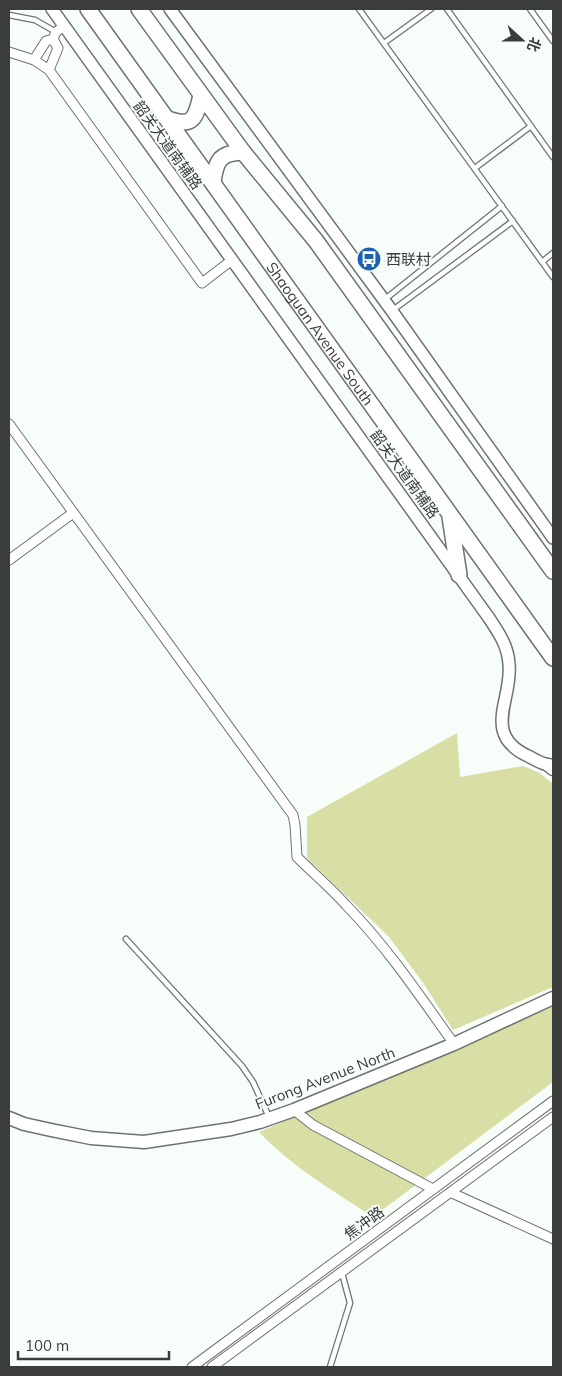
<svg xmlns="http://www.w3.org/2000/svg" width="562" height="1376" viewBox="0 0 562 1376" font-family="Mulish,'Noto Sans SC',sans-serif">
  <style>
    .green { fill: #d9dea4 }
    .lines { fill: none; stroke-linecap: round; stroke-linejoin: round }
    .service-casing { stroke: #6e736f; stroke-width: 7 }
    .minor-casing { stroke: #6e736f; stroke-width: 11 }
    .tertiary-casing { stroke: #6e736f; stroke-width: 14 }
    .secondary-casing { stroke: #6e736f; stroke-width: 15 }
    .trunk-casing { stroke: #6e736f; stroke-width: 18 }
    .service { stroke: #fff; stroke-width: 4.5 }
    .minor { stroke: #fff; stroke-width: 9 }
    .tertiary { stroke: #fff; stroke-width: 11 }
    .secondary { stroke: #fff; stroke-width: 12 }
    .trunk { stroke: #fff; stroke-width: 15 }
    .labels { text-anchor: middle; dominant-baseline: central; stroke-width: 4; stroke-linejoin: round; paint-order: stroke }
    .street-label { font-size: 15px; fill: #3b3d3b; stroke: #f7fdf9 }
    .poi-label { font-size: 15px; fill: #3b3d3b; stroke: #f7fdf9; text-anchor: start }
  </style>
  <rect width="100%" height="100%" fill="#f7fdf9"/>
  <path class="green" d="M457,733L460,777L523,766L540,773L553,784V987L453,1030L424,984L389,937L307,858V817Z
    M553,1005V1082L373,1217C334,1191 292,1167 259,1132L456,1050Z"/>
  <g class="lines">
    <defs>
      <path id="service" d="M359,9L553,277
        M447,9L553,157
        M530,9L553,41
        M9,15L35,20L56,32
        M384,43L431,9
        M475,168L531,126
        M542,262L553,253
        M384,300L502,206
        M393,310L513,221
        M126,939L242,1066L253,1082L269,1117
        M330,1367L350,1303L342,1273"/>
      <path id="minor" d="M9,52L34,60L49,70L202,283L232,260
        M34,60L46,41L53,39L56,32L64,26
        M49,70L58,48L53,39
        M9,424L293,815L295,825L297,857C313,873 331,888 346,905C387,947 420,996 454,1044
        M9,560L73,513
        M294,1110L313,1125L433,1189
        M452,1193L553,1239
        M192,1367L553,1101
        M212,1367L553,1117"/>
      <path id="tertiary" d="M52,9L489,618C499,633 508,646 509,664C513,699 481,734 528,756C536,760 545,766 553,765
        M170,9L392,311L553,538"/>
      <path id="secondary" d="M548,765L553,769
        M9,1118L24,1124L51,1130L91,1138L144,1142L231,1129L260,1122L294,1110L454,1044L553,998"/>
      <g id="trunk">
        <path id="s1" d="M88,9L553,658"/>
        <path d="M139,9L243,152L316,241L553,571"/>
        <path d="M168,119C193,128 196,118 201,95"/>
        <path d="M213,182C216,160 220,153 243,152"/>
        <path d="M450,517L459,575"/>
      </g>
    </defs>
    <use href="#service" class="service-casing"/>
    <use href="#minor" class="minor-casing"/>
    <use href="#tertiary" class="tertiary-casing"/>
    <use href="#secondary" class="secondary-casing"/>
    <use href="#trunk" class="trunk-casing"/>
    <use href="#service" class="service"/>
    <use href="#minor" class="minor"/>
    <use href="#tertiary" class="tertiary"/>
    <use href="#secondary" class="secondary"/>
    <use href="#trunk" class="trunk"/>
  </g>
  <defs>
    <symbol id="bus-disc" viewBox="-11 -11 22 22"><circle r="9.5" fill="#1d61b1" stroke="#f7fdf9"/><path d="M-5-6H5V4H4V6H2V4H-2V6H-4V4H-5ZM-3.5-4V0h7V-4ZM-3.5 1.2v1.5H-2V1.2ZM2 1.2v1.5H3.5V1.2Z" fill="#fff"/></symbol>
  </defs>
  <g fill-rule="evenodd">
    <use href="#bus-disc" x="355" y="245" width="28" height="28"/>
  </g>
  <g class="labels">
    <g class="street-label">
      <text transform="translate(168 145) rotate(54)">韶关大道南辅路</text>
      <text stroke="none"><textPath href="#s1" startOffset="399">Shaoguan Avenue South</textPath></text>
      <text transform="translate(405 474) rotate(54)">韶关大道南辅路</text>
      <text transform="translate(325 1078) rotate(-21)">Furong Avenue North</text>
      <text transform="translate(364 1223) rotate(-36)">焦冲路</text>
    </g>
    <g class="poi-label">
      <text x="386" y="259">西联村</text>
    </g>
  </g>
  <rect width="562" height="1376" fill="none" stroke="#3b3d3b" stroke-width="20"/>
  <g transform="translate(522 40) rotate(111)" stroke="#f7fdf9" stroke-width="4" paint-order="stroke">
  <path d="M0-4L9 19L0 12L-9 19Z" fill="#3b3d3b"/>
  <text y="-8" font-size="14" font-weight="bold" text-anchor="middle" fill="#3b3d3b">北</text>
  </g>
  <path d="M18 1351v8h151v-8" fill="none" stroke="#3b3d3b" stroke-width="2.5"/>
  <text x="25" y="1351" font-size="15" fill="#3b3d3b" stroke="#f7fdf9" stroke-width="4" paint-order="stroke">100 m</text>
</svg>
